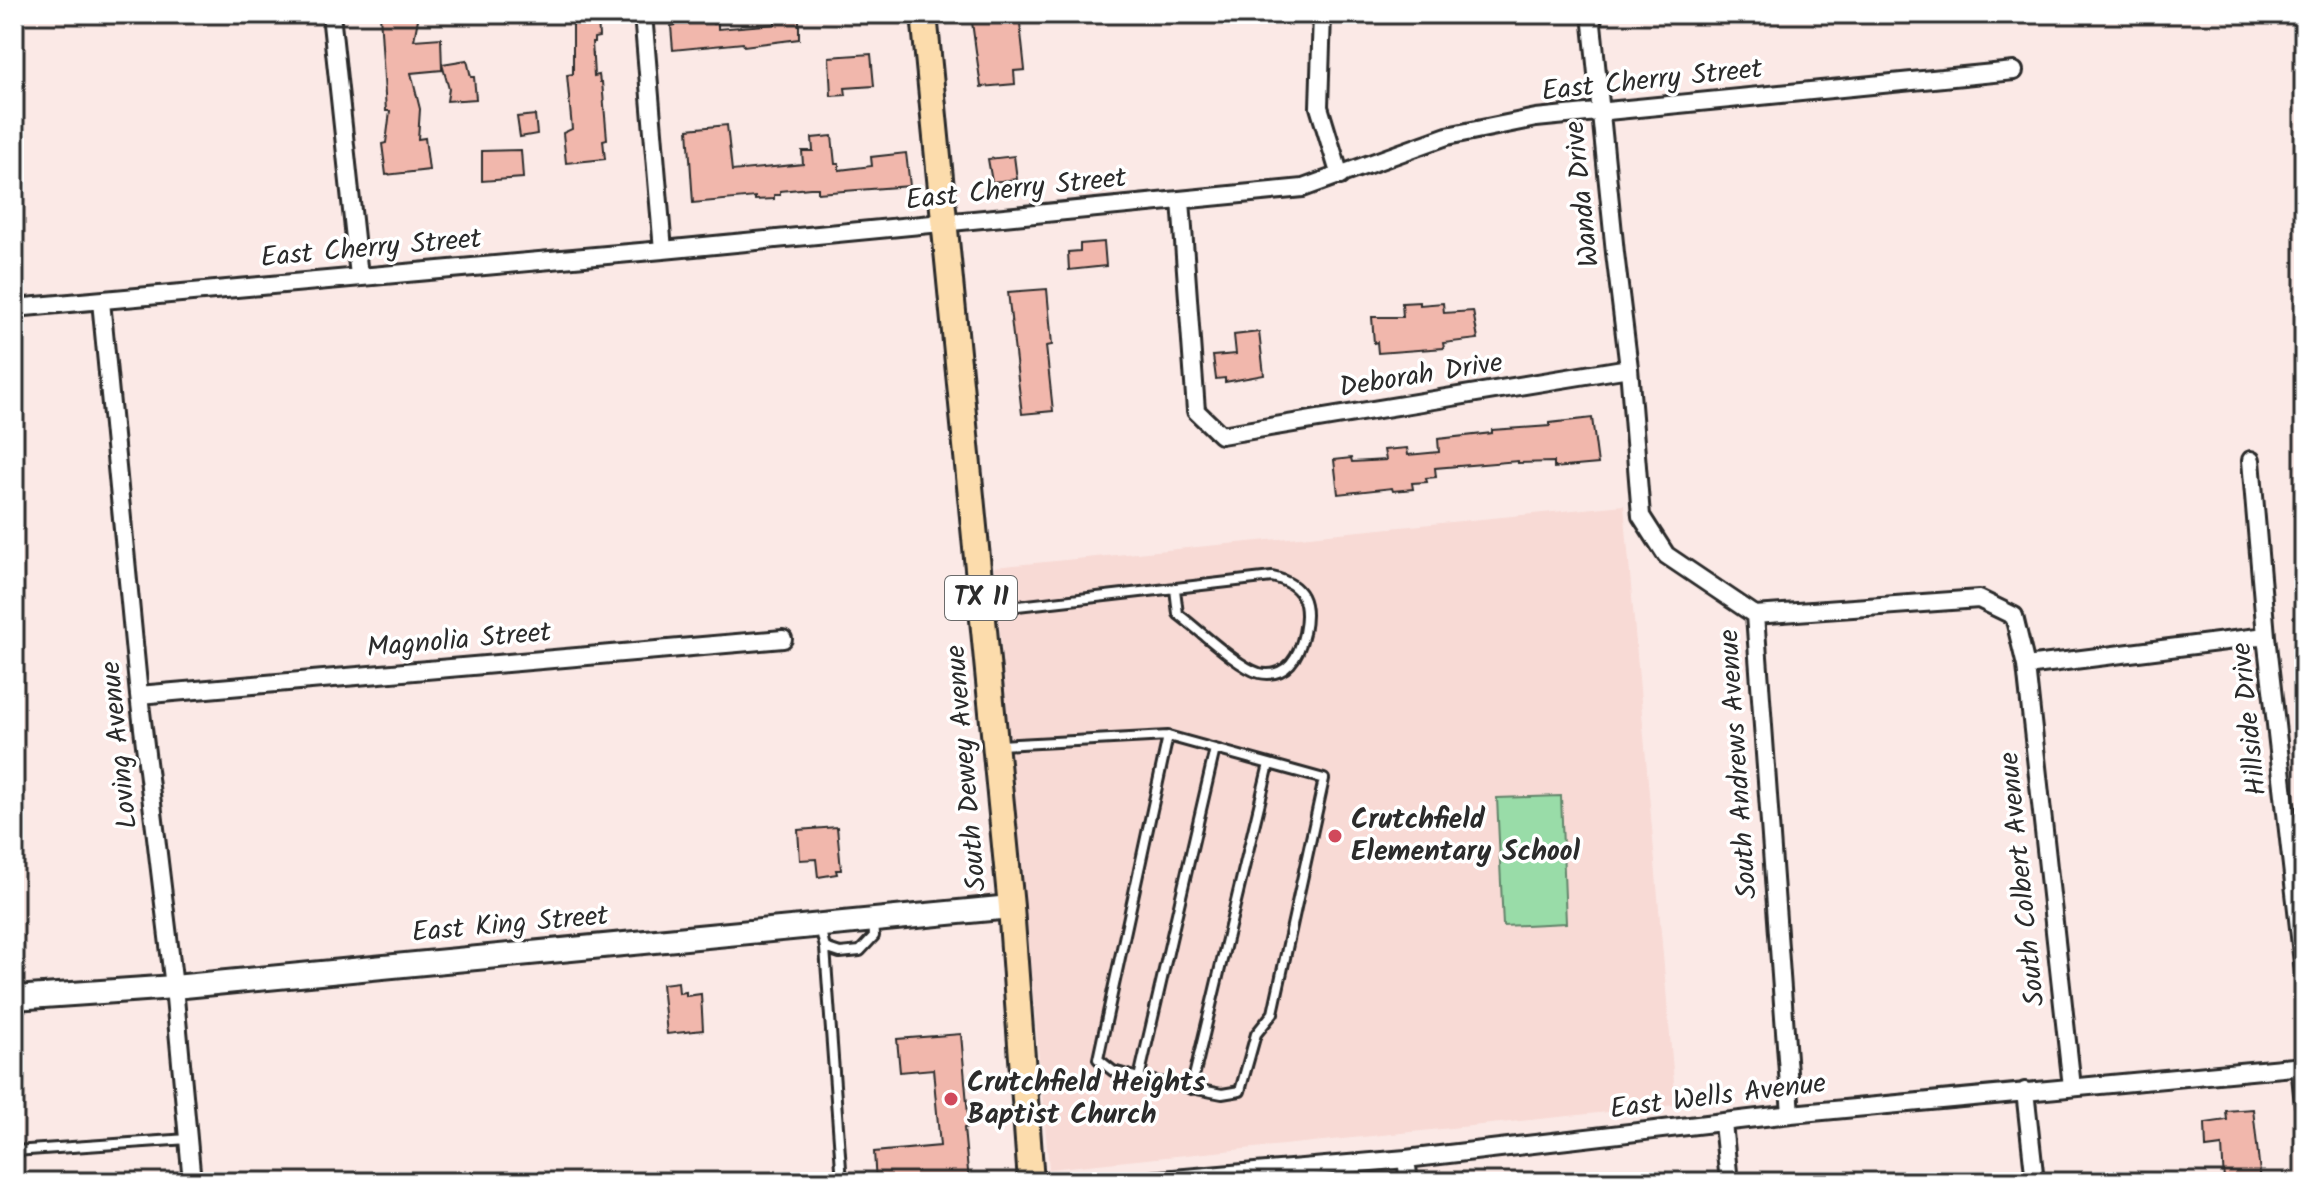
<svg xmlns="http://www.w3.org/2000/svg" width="2318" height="1196" viewBox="0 0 2318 1196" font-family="Kalam,sans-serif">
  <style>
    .built { fill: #f8dad5 }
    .green { fill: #99dca8; stroke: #62846a; stroke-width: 2 }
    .building { fill: #f1b7ac; stroke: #2b2b2b; stroke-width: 2 }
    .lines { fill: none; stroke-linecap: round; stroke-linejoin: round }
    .lane-casing { stroke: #2b2b2b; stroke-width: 14 }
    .street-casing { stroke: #2b2b2b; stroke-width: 22 }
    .secondary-casing { stroke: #2b2b2b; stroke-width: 28 }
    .primary-casing { stroke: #2b2b2b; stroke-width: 30 }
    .lane { stroke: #fff; stroke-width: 8 }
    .street { stroke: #fff; stroke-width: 16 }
    .secondary { stroke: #fff; stroke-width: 22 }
    .primary { stroke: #fcdcac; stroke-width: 24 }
    .poi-dot { fill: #d1495b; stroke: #fff; stroke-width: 3 }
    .labels { text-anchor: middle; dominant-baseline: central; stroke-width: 7; stroke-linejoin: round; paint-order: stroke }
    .shield { fill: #fff; stroke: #6b6b6b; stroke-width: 2 }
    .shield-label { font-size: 26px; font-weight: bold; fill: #2b2b2b }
    .street-label { font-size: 28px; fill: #2b2b2b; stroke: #fff }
    .poi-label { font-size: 28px; font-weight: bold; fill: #2b2b2b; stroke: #fff; text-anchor: start }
  </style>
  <rect width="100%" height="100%" fill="#fbe9e6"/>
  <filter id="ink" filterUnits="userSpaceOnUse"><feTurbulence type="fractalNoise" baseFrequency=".0125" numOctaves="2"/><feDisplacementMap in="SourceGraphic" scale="16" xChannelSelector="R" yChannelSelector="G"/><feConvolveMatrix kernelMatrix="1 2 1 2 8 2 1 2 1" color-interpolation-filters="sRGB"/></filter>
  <g filter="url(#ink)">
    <path class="built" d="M1624,505L1676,1105L1049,1169L994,567Z"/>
    <path class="green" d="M1561,796L1566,923L1503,926L1497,798Z"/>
    <path class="building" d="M380,14H419L414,40L441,38L442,70L411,73L420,109L418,139L425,138L429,170L386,175L382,144L386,143L390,111H386Z
      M775,14H799V39L744,46L743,43L673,50L671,26L676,25V23L713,21V24L718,23V29L775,24Z
      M1019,14L1025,70L1014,71L1015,84L981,87L971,15Z
      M598,15L599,37L594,38V42H592L594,76L599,75L600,82H602L607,139L603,140L605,159L566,163L563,133L572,129L567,75L573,74V16Z
      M871,54L874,86L845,88L846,95L831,96L829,57Z
      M467,60L471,77H474L476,99L447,101L449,89L442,64Z
      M535,115L537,134L520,137L517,117Z
      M727,125L732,171L803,164L802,151H813L812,138L832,136L835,164H839V170L872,166L871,157L906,153L910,186L818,193V188H810L780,191V195H774V199L755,200V197L693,203L688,129Z
      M521,150L523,178L482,181V151Z
      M1014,156L1017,179L992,182L988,159Z
      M1104,242L1106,266L1069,270L1068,252L1080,251V244Z
      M1047,289L1052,345L1046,346L1053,411L1022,414L1008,292Z
      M1420,302V305L1443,303L1444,313L1473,311L1478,339L1443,343L1444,348L1378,353L1377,342L1374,343L1372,317H1403L1402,303Z
      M1259,332L1264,375L1225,382V378L1216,379L1213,356L1236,354L1234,335Z
      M1592,418L1598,464L1554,468V462L1518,463V461L1435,468L1436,477L1426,478L1427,482L1412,483L1413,489L1393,491L1392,488L1338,494L1334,460L1351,458L1352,462L1386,460L1384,450L1407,448L1408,455L1439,452L1438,439L1492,433V430L1550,426V423Z
      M837,827L841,870H836L837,874L818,877L816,859L800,860L798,830Z
      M678,982L679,993L686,992V996L701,994L703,1030L667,1034L662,984Z
      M961,1034L969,1127L964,1128L969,1182H876L874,1152L940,1146L933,1069L900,1072L897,1039Z
      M2253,1109L2261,1182H2224L2222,1146L2206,1148L2205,1123L2227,1120L2226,1111Z"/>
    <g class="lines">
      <defs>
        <path id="lane" d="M983,610L1272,577C1304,584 1310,603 1304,633C1299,656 1287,679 1259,673C1238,667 1197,628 1178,614L1175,589
          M1000,745L1168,736L1324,779L1273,1013L1256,1034L1240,1091L1222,1094L1139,1078L1113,1071L1098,1059L1168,736
          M820,926L825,948L840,953L860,951L874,936L873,921
          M825,948L842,1182
          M1139,1078L1215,749
          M1191,1089L1269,764
          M14,1151L188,1139"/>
        <path id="street" d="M331,14L359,276
          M643,14L663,250
          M1322,14L1319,107L1340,176
          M1591,14L1615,253L1629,368L1641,516L1666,555L1755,615L1791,1114
          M1181,200L1196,411L1221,435L1629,368
          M101,301L139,695L174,987L192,1182
          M14,308L663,250L1303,188L1447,136L1536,118L2014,71
          M2251,460L2266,636L2304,972
          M1755,615L1979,599L2014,616L2026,666L2072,1087
          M2026,666L2266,636
          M139,695L783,639
          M2300,1066L2304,1104
          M2025,1091L2035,1182
          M1723,1123L1729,1182
          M1406,1159L1409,1182
          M1138,1182L1406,1159L1791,1114L2304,1066"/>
        <path id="secondary" d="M14,998L174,987L1011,907"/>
        <path id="primary" d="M924,14L1011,907L1031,1182"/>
      </defs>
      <use href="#lane" class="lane-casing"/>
      <use href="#street" class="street-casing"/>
      <use href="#secondary" class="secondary-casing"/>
      <use href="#primary" class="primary-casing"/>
      <use href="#lane" class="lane"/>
      <use href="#street" class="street"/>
      <use href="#secondary" class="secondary"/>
      <use href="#primary" class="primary"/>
    </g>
  </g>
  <g class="poi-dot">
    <circle cx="1335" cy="836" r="8"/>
    <circle cx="951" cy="1099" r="8"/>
  </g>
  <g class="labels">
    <rect class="shield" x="945" y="576" width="72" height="44" rx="6"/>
    <g class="shield-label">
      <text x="981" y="598">TX 11</text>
    </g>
    <g class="street-label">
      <text transform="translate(1652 81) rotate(-6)">East Cherry Street</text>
      <text transform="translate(1016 190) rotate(-6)">East Cherry Street</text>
      <text transform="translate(1583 194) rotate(-96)">Wanda Drive</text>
      <text transform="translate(371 249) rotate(-5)">East Cherry Street</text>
      <text transform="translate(1421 376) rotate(-9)">Deborah Drive</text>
      <text transform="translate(459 641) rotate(-5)">Magnolia Street</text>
      <text transform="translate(2250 719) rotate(-96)">Hillside Drive</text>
      <text transform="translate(120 745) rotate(-96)">Loving Avenue</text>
      <text transform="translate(1739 764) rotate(-94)">South Andrews Avenue</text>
      <text transform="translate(967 768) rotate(-95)">South Dewey Avenue</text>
      <text transform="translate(2023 879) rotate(-96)">South Colbert Avenue</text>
      <text transform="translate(510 925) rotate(-5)">East King Street</text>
      <text transform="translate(1718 1097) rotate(-7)">East Wells Avenue</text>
    </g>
    <g class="poi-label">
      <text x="1351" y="820">Crutchfield<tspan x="1351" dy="32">Elementary School</tspan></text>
      <text x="967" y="1083">Crutchfield Heights<tspan x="967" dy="32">Baptist Church</tspan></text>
    </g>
  </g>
  <rect width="2318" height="1196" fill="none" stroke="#fff" stroke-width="48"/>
  <rect x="24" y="24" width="2270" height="1148" fill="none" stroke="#2b2b2b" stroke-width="3" filter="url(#ink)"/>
</svg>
